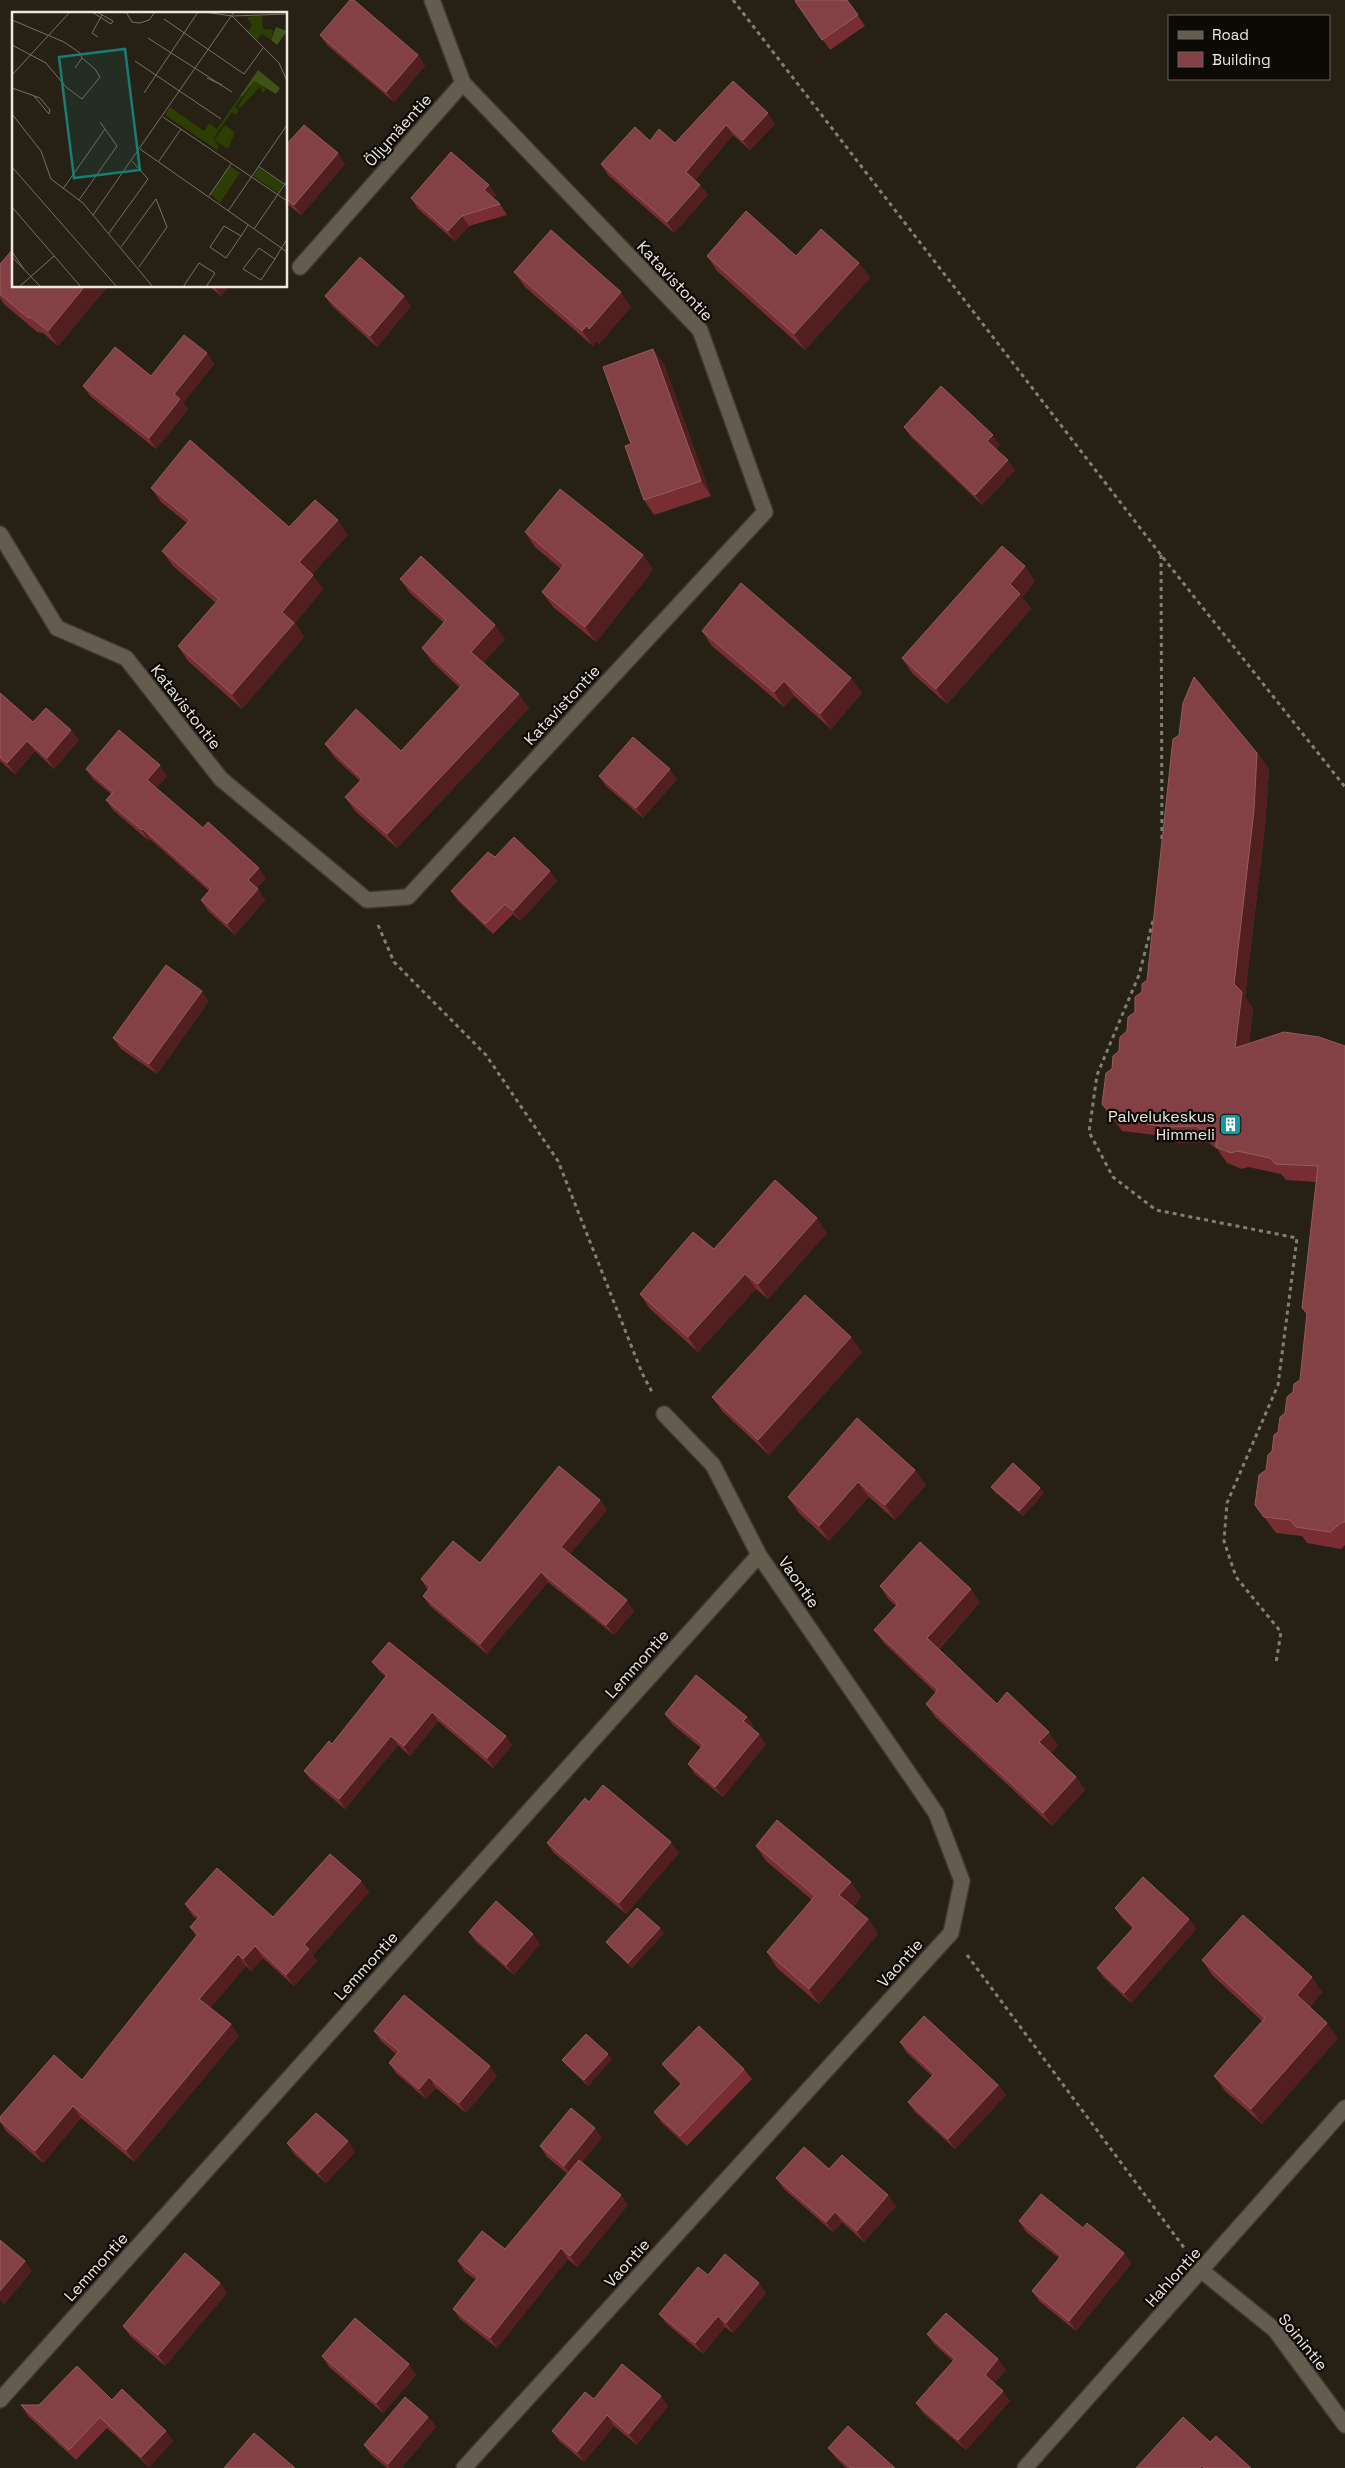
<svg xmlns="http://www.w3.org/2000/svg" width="1345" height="2468" viewBox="0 0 1345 2468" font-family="'Space Grotesk',sans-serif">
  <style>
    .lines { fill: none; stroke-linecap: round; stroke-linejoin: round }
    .street-casing { stroke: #403a33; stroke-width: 18 }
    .path { stroke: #847f76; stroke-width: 3; stroke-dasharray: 4 4; stroke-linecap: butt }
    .street { stroke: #655c50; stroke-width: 15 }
    .wall { fill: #772d32 }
    .shaded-wall { fill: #511f1f }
    .building { fill: #844145; stroke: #945c5d }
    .labels { text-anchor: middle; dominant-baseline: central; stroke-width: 4.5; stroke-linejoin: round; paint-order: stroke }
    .street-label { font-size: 16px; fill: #ede9e1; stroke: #0d0a06 }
    .poi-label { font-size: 16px; fill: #ede9e1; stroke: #0d0a06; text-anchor: end }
    .inset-road { fill: none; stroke: #767067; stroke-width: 1 }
    .view { fill: #1a7c74; fill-opacity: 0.15; stroke: #1a7c74; stroke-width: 2.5 }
    .inset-edge { fill: none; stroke: #ede9e1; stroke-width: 2.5 }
  </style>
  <rect width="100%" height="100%" fill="#262015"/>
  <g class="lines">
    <defs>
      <path id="street" d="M300,267L463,83L432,0
        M0,534L57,628L126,658L221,779L367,900L408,897L765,512L700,330L463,83
        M1202,2271L1275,2330L1345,2425
        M0,2400L759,1555
        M464,2468L951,1933L962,1881L936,1813L759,1555L713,1465L664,1414
        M1025,2468L1345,2108"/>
    </defs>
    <use href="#street" class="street-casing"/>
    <path class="path" d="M733,0L1161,555L1345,787
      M1161,555L1162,841
      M1153,921L1139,975L1097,1075L1089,1132L1113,1177L1156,1210L1297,1238L1278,1385L1227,1503L1224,1541L1236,1577L1281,1632L1276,1663
      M378,925L394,962L486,1055L558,1161L642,1373L652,1392
      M967,1955L1185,2249"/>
    <use href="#street" class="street"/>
  </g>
  <path class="wall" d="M847,0L865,26L830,50L795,1Z
    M320,35L418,55L425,66L394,102L327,45Z
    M733,81L775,124L750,150L733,135L695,180L700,185L708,195L674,233L608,175L601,164L650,141L675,143Z
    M286,145L345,164L301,215L286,203Z
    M496,195L493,198L500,204L507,215L469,226L455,241L418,209L411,198Z
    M707,256H796L859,263L870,278L805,350L717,271Z
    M0,264L108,286L58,346L43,333L37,332L4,304L0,298Z
    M514,272L631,307L599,344L597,341L593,346L525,287Z
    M209,286H229L221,296Z
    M325,296L411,306L377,347L332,306Z
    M207,353L214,364L183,403L188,409L156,449L90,396L83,386L151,376Z
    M664,364L711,496L654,515L644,500L631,444Z
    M904,427L1000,445L996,449L1015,470L982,505L911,437Z
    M151,488L289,527L348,535L312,574L323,589L295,623L304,637L242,709L188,661L178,646L216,603L173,566L162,551L187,523L161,502Z
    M525,532L643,555L653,570L596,642L553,607L542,592L561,569L535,547Z
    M400,579L505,639L483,663L529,708L397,848L355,811L345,797L360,781L335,758L325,744L401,751L460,688L432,662L422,648L444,623L410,593Z
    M1035,581L1022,597L1031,609L947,704L912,673L902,658Z
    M702,631L851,678L862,693L831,729L794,696L784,707L712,646Z
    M0,693L33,722L79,740L54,769L35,751L15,774L0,761Z
    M1257,753L1269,769L1265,827L1245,997L1253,1009L1249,1043L1345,1046V1545L1341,1549L1307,1543L1302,1536L1276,1533L1255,1505L1266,1470L1278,1432L1293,1392L1300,1380L1307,1315L1302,1308L1316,1182L1286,1180L1281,1174L1248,1167L1242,1169L1227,1163L1218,1150L1208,1142L1179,1143L1159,1140L1155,1135L1122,1131L1102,1104L1112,1069L1147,980Z
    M86,769L167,776L156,788L203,828L266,878L257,888L265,900L235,935L208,911L201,900L209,891L150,839L149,841L113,810L106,800L111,794L93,779Z
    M599,776L677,779L643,818L606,786Z
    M495,857L550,871L557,881L520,921L513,914L493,934L458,901L451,891Z
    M209,1001L157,1074L121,1049L113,1038Z
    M827,1233L768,1299L756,1289L698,1352L650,1309L640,1294L714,1249Z
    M862,1352L769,1455L723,1412L712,1397Z
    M915,1470L926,1485L895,1520L869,1497L829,1541L799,1513L788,1497Z
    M991,1487L1040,1488L1044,1493L1023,1516L995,1492Z
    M600,1500L607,1510L570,1554L634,1611L614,1635L548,1582L487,1654L430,1606L423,1596L428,1590L421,1579L480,1563Z
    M880,1586L980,1602L939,1649L997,1704L1058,1745L1051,1753L1076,1777L1085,1790L1052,1826L935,1717L926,1704L936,1693L884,1643L874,1630L896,1606L889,1600Z
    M372,1662L512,1745L493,1768L438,1721L410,1756L398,1745L345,1809L311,1780L304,1771L332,1744L386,1677L379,1671Z
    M665,1714L747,1717L754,1727L752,1729L766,1744L723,1797L695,1774L688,1764L701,1748L672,1724Z
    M589,1802L679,1853L626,1914L554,1853L547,1843Z
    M756,1846L851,1882L861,1897L853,1907L868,1919L878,1934L819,2004L777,1968L767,1952L812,1900L766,1861Z
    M361,1881L369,1892L313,1955L317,1961L294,1986L263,1958L251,1971L246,1966L210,2008L239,2036L134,2162L81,2118L43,2163L6,2131L0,2121V2117L82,2080L196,1936L190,1927L197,1919L193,1916L185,1904L273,1917Z
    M1115,1908L1189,1919L1196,1929L1131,2003L1104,1978L1097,1968L1133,1929L1122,1918Z
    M469,1932L540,1944L514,1975L476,1942Z
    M664,1933L632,1968L610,1947L606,1942Z
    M1202,1960L1322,1992L1310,2007L1338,2038L1262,2124L1225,2091L1214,2076L1262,2021L1212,1975Z
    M374,2031L497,2076L466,2113L436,2088L426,2099L396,2073L389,2063L396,2054L381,2041Z
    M900,2042L998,2085L1006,2095L955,2149L915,2112L908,2102L932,2076L907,2053Z
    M612,2059L588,2086L566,2065L562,2060Z
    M662,2064L744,2069L752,2079L687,2146L662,2123L654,2112L681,2085L670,2074Z
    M602,2138L582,2162L628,2205L577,2267L568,2259L497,2348L460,2319L453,2309L476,2280L465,2272L458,2261L505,2249L568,2174L547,2157L540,2146Z
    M287,2143L355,2152L326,2183L294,2154Z
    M829,2169L896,2206L864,2242L842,2222L833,2232L784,2189L776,2178Z
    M1019,2221L1083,2228L1124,2253L1131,2264L1076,2331L1039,2301L1032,2291L1059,2258L1026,2232Z
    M708,2275L766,2293L733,2333L725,2327L703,2354L667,2324L659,2314Z
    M220,2283L227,2293L165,2366L130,2336L123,2326Z
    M927,2334L1006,2370L994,2383L1010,2401L966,2450L923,2413L916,2403L953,2361L934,2344Z
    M322,2356L416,2375L383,2413L329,2367Z
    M594,2399L668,2406L637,2445L614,2426L584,2462L559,2441L552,2431Z
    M112,2400L173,2441L149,2467L107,2428L76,2460L28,2416L21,2405H39Z
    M428,2417L436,2427L401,2468H387L371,2455L364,2445Z
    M828,2448L895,2468H846L836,2458Z"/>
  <path class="shaded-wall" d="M418,55L425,66L394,102L386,92Z
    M768,113L775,124L750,150L743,140Z
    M726,125L733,135L693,183L686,172Z
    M338,153L345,164L301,215L294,205Z
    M489,185L496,195L492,200L484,190Z
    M700,185L708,195L674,233L667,222Z
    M462,216L469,226L455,241L448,231Z
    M859,263L870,278L805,350L794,334Z
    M85,286H108L58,346L48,331Z
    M214,286H229L221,296Z
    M621,292L631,307L599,344L597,341L593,346L582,331Z
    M404,296L411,306L377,347L370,336Z
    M653,349L664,364L711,496L701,481Z
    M207,353L214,364L183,403L188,409L156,449L149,438L174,394Z
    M993,435L1000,445L995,451L987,441Z
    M1008,460L1015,470L982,505L975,495Z
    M338,520L348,535L310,577L299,562Z
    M643,555L653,570L596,642L585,627Z
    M1025,566L1035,581L1022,597L1031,609L947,704L936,689L1010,584Z
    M313,575L323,589L295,623L304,637L242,709L232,694L282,612Z
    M495,625L505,639L481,666L471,652Z
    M851,678L862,693L831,729L820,714Z
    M784,681L794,696L784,707L774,692Z
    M519,694L529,708L397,848L387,834Z
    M71,730L79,740L54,769L47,758Z
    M27,741L35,751L15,774L7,763Z
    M1257,753L1269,769L1265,827L1245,997L1253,1009L1247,1064L1235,1048L1234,984Z
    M160,765L167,776L154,791L147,780Z
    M670,769L677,779L643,818L636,808Z
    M143,829L150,839L149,841L142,830Z
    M259,868L266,878L255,890L248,880Z
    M550,871L557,881L520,921L513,911Z
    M258,889L265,900L235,935L227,924Z
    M202,991L209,1001L157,1074L149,1064Z
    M817,1218L827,1233L768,1299L758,1284Z
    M745,1274L756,1289L698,1352L688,1337Z
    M851,1337L862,1352L769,1455L758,1440Z
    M915,1470L926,1485L895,1520L885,1505Z
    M858,1482L869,1497L829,1541L819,1526Z
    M1040,1488L1044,1493L1023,1516L1019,1511Z
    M600,1500L607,1510L568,1557L561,1547Z
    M541,1572L548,1582L487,1654L480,1644Z
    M971,1589L980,1602L936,1651L927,1638Z
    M627,1600L634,1611L614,1635L606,1625Z
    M432,1712L438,1721L410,1756L404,1746Z
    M747,1717L754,1727L750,1731L743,1721Z
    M1049,1732L1058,1745L1049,1756L1039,1742Z
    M759,1734L766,1744L723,1797L715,1787Z
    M391,1736L398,1745L345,1809L339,1799Z
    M506,1736L512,1745L493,1768L487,1758Z
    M1076,1777L1085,1790L1052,1826L1043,1813Z
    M671,1842L679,1853L626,1914L619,1903Z
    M361,1881L369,1892L313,1955L317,1961L294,1986L286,1975L304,1945Z
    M851,1882L861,1897L850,1910L839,1895Z
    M868,1919L878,1934L819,2004L809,1989Z
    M1189,1919L1196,1929L1131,2003L1124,1993Z
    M660,1928L664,1933L632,1968L628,1963Z
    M533,1934L540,1944L514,1975L506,1965Z
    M255,1946L263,1958L251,1971L243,1959Z
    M238,1954L246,1966L207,2011L199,1999Z
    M1312,1977L1322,1992L1307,2010L1297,1995Z
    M1327,2023L1338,2038L1262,2124L1251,2109Z
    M231,2024L239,2036L134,2162L126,2150Z
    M608,2054L612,2059L588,2086L584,2080Z
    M490,2066L497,2076L466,2113L459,2103Z
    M429,2077L436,2088L426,2099L419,2089Z
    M998,2085L1006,2095L955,2149L948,2139Z
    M73,2106L81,2118L43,2163L35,2151Z
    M595,2128L602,2138L571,2176L564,2166Z
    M348,2141L355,2152L326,2183L318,2173Z
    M621,2195L628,2205L577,2267L570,2256Z
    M888,2195L896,2206L864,2242L857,2231Z
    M835,2212L842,2222L833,2232L826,2222Z
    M561,2248L568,2259L497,2348L490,2338Z
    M1124,2253L1131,2264L1076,2331L1069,2321Z
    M25,2261L32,2271L4,2305L0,2299V2291Z
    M220,2283L227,2293L165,2366L158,2355Z
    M759,2283L766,2293L733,2333L726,2323Z
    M718,2316L725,2327L703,2354L695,2343Z
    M998,2359L1006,2370L992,2385L985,2375Z
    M409,2364L416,2375L383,2413L376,2403Z
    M1003,2391L1010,2401L966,2450L958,2440Z
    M661,2396L668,2406L637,2445L629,2434Z
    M607,2415L614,2426L584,2462L577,2452Z
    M428,2417L436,2427L401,2468H390L388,2464Z
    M166,2431L173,2441L149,2467L141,2457Z"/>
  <path class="building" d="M350,0H354L418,55L386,92L320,35Z
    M796,0H847L858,15L822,40L795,1Z
    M733,81L768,113L743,140L726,125L686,172L700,185L667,222L601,164L635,127L650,141L659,129L675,143Z
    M304,125L338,153L294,205L286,199V145Z
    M451,152L489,185L484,190L500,204L462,216L448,231L411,198Z
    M746,211L796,256L821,229L859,263L794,334L707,256Z
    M551,230L621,292L589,329L587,325L582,331L514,272Z
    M14,248V286H85L48,331L32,318L27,317L0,294V264Z
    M360,257L404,296L370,336L325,296Z
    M184,335L207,353L174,394L180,399L149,438L83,386L115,347L151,376Z
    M653,349L701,481L644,500L625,446L631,444L603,367Z
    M941,386L993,435L987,441L1008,460L975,495L904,427Z
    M190,440L289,527L315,500L338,520L299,562L313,575L282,612L294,623L232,694L178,646L219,599L162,551L190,520L151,488Z
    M560,489L643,555L585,627L542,592L564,565L525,532Z
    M1002,546L1025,566L1010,584L1020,594L936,689L902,658Z
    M421,556L495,625L471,652L519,694L387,834L345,797L362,779L325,744L356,709L401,751L462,685L422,648L446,620L400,579Z
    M741,583L851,678L820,714L784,681L774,692L702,631Z
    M1194,677L1257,753L1254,810L1234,984L1242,992L1235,1048L1284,1032L1319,1037L1345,1046V1522H1342L1330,1532L1296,1527L1290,1520L1264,1517L1255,1505L1259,1475L1266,1470L1268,1455L1272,1451L1274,1435L1278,1432L1280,1417L1285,1413L1287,1397L1293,1392L1294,1384L1300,1380L1307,1313L1302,1308L1318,1166L1275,1164L1270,1158L1237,1151L1231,1153L1216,1147V1141L1197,1126L1168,1127L1147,1124L1148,1120L1111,1115L1102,1104L1106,1073L1112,1069L1113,1056L1119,1051L1120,1037L1127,1031L1128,1017L1135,1012V997L1142,992V984L1147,980L1173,739L1179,735L1183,703Z
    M0,693L33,722L46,708L71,730L47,758L27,741L7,763L0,757Z
    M119,730L160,765L147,780L203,828L208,822L259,868L248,880L258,889L227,924L201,900L211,889L143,829L142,830L106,800L113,792L86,769Z
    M633,737L670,769L636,808L599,776Z
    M514,837L550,871L513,911L505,904L485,924L451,891L488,852L495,857Z
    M166,965L202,991L149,1064L113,1038Z
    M775,1180L817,1218L758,1284L745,1274L688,1337L640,1294L693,1232L714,1249Z
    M805,1295L851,1337L758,1440L712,1397Z
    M857,1418L915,1470L885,1505L858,1482L819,1526L788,1497Z
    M1013,1463L1040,1488L1019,1511L991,1487Z
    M559,1466L600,1500L561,1547L627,1600L606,1625L541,1572L480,1644L423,1596L430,1587L421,1579L453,1541L480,1563Z
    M920,1542L971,1589L927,1638L997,1704L1007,1692L1049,1732L1039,1742L1076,1777L1043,1813L926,1704L938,1690L874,1630L898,1604L880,1586Z
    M389,1642L506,1736L487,1758L432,1712L404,1746L391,1736L339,1799L304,1771L329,1741L332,1744L387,1675L372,1662Z
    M696,1675L747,1717L743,1721L759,1734L715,1787L688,1764L703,1745L665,1714Z
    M603,1785L671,1842L619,1903L547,1843L585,1798L589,1802Z
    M777,1820L851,1882L839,1895L868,1919L809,1989L767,1952L815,1896L756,1846Z
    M330,1854L361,1881L304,1945L309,1949L286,1975L255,1946L243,1959L238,1954L199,1999L231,2024L126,2150L73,2106L35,2151L0,2121V2117L54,2055L82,2080L198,1934L190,1927L199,1917L185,1904L217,1868L273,1917Z
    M1143,1877L1189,1919L1124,1993L1097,1968L1134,1927L1115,1908Z
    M496,1901L533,1934L506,1965L469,1932Z
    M637,1908L660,1928L628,1963L606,1942Z
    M1243,1915L1312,1977L1297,1995L1327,2023L1251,2109L1214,2076L1265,2018L1202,1960Z
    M404,1995L490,2066L459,2103L429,2077L419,2089L389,2063L399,2051L374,2031Z
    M924,2016L998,2085L948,2139L908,2102L934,2074L900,2042Z
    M699,2026L744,2069L680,2136L654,2112L682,2083L662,2064Z
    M586,2034L608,2054L584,2080L562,2060Z
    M571,2108L595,2128L564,2166L540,2146Z
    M316,2113L348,2141L318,2173L287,2143Z
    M804,2147L829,2169L842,2155L888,2195L857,2231L835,2212L826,2222L776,2178Z
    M579,2160L621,2195L570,2256L561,2248L490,2338L453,2309L478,2277L458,2261L482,2231L505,2249Z
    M1041,2194L1083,2228L1087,2223L1124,2253L1069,2321L1032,2291L1061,2256L1019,2221Z
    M0,2240L25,2261L0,2291Z
    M185,2253L220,2283L158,2355L123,2326Z
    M725,2254L759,2283L726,2323L718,2316L695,2343L659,2314L698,2267L708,2275Z
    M946,2313L998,2359L985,2375L1003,2391L958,2440L916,2403L955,2359L927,2334Z
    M355,2318L409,2364L376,2403L322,2356Z
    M622,2364L661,2396L629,2434L607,2415L577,2452L552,2431L585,2392L594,2399Z
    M77,2366L112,2400L122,2389L166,2431L141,2457L100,2417L69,2450L21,2405H39Z
    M405,2397L428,2417L388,2464L364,2445Z
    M1183,2417L1210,2442L1216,2436L1251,2468H1204L1202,2466L1200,2468H1136Z
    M848,2426L895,2468H851L828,2448Z
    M254,2433L295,2468H224Z"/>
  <defs>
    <symbol id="building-square" viewBox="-11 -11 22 22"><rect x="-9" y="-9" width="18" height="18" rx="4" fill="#0f9aa8" stroke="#0d0a06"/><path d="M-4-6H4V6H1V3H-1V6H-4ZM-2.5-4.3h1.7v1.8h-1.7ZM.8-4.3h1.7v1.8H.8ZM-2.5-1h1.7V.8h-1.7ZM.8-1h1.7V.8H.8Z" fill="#fff"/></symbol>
  </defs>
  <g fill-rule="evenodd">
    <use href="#building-square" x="1218" y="1112" width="25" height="25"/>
  </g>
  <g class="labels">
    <g class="street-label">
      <text transform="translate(398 130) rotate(-48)">Öljymäentie</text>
      <text transform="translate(675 281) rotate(47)">Katavistontie</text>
      <text transform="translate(562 705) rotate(-47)">Katavistontie</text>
      <text transform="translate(186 707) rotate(52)">Katavistontie</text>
      <text transform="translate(799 1582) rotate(55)">Vaontie</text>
      <text transform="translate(637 1664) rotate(-48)">Lemmontie</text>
      <text transform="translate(900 1963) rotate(-48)">Vaontie</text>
      <text transform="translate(366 1966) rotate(-48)">Lemmontie</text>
      <text transform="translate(627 2263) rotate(-48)">Vaontie</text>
      <text transform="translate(96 2267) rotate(-48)">Lemmontie</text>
      <text transform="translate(1173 2277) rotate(-48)">Hahlontie</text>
      <text transform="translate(1303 2342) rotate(51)">Soinintie</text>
    </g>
    <g class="poi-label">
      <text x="1215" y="1116">Palvelukeskus<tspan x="1215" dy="18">Himmeli</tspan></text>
    </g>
  </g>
  <g transform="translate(12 12)">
    <rect width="275" height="275" fill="#262015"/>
    <path d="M250,3L251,17L261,18L259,28L250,22L245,28L232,16L237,18L240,13L235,5ZM242,69L254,77L251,81L248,75L228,96L226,94ZM228,84L230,85L223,95L227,98L224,103L220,100L201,127L207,135L205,138L153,103L158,95L192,119L203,104L198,112L205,117ZM213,113L223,120L216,137L202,128ZM218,154L228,161L208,191L199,182ZM247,156L271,172L266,181L241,164Z" fill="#2c3e03"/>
    <path d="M264,15L275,19L265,33L259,28ZM246,58L268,76L264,82L242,69L230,85L228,84Z" fill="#3e5316"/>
    <path class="inset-road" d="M80,0L99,12M85,0L101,9L99,12M114,0L120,10L128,11L137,8L143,0M192,0L220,4L275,2M220,4L267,51L275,69M152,7L232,62L251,36M0,8L52,30L68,41L70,46L63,56M86,25L80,21L90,3M136,26L220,80M0,33L34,51L54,75L70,87L88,65L83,57L70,46M123,49L209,107M0,63L58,0M195,66L210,73M0,76L28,86L38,98L37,102L22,84M132,81L186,0M0,102L29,139L39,167L71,191L141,275M151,105L275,189M128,137L275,240M147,149L169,117M246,154L275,174M0,155L105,275M51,177L93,117M197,184L219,152M67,188L105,134L88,110M0,195L69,275M216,199L275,113M81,203L222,0M242,217L275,169M97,221L136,167L120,149M229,224L212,214L198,235L214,246L229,224L236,213M109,235L144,187L155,215L127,255M0,240L12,257M0,245L29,275M263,247L247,236L231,257L249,268L263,247L275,227M7,275L42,244M171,275L187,251L203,261L194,275"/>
    <path class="view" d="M113,37L128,158L62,166L47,45Z"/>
    <rect width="275" height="275" class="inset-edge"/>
  </g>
  <rect x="1168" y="15" width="162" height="65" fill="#0d0a06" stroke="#67635e"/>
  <rect x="1178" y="31" width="25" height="8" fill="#655c50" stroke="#67635e"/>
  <text x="1212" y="40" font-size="15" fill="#ede9e1">Road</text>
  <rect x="1178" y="52" width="25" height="15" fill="#844145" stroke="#67635e"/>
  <text x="1212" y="65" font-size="15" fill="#ede9e1">Building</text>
</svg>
